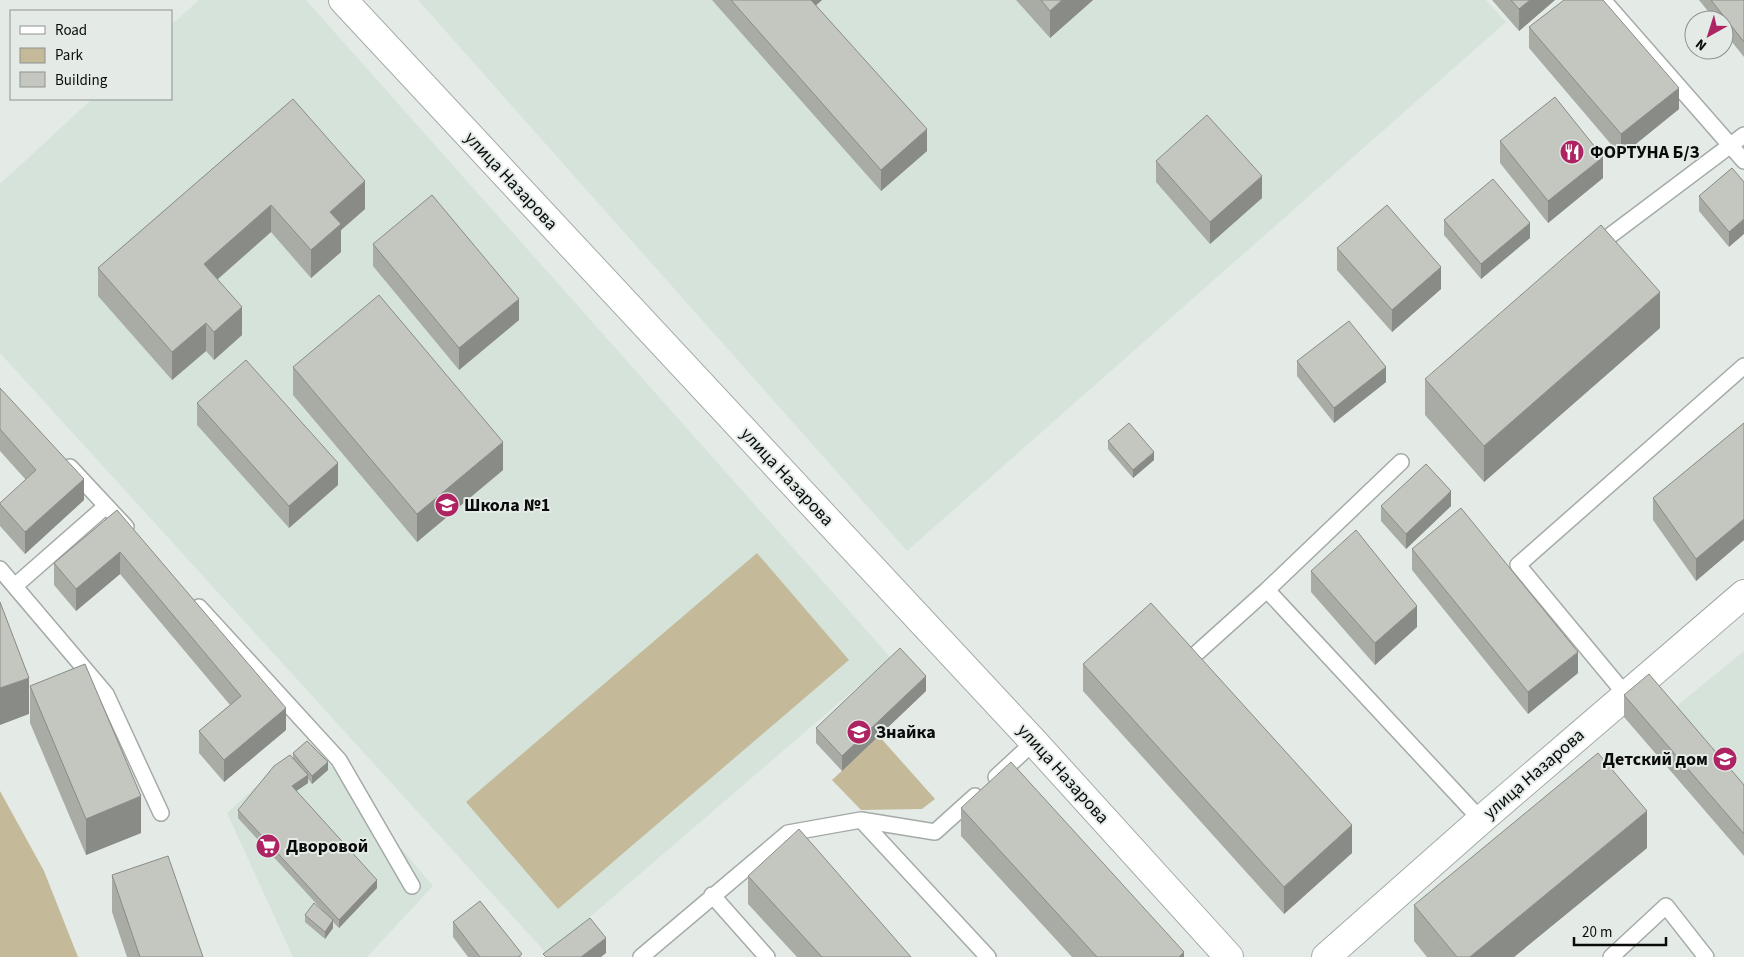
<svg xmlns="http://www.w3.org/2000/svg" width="1744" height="957" viewBox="0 0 1744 957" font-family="'Source Sans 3',sans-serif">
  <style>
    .built { fill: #d5e3da }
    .green { fill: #c4ba99 }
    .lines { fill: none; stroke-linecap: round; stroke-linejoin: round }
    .lane-casing { stroke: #a4aba7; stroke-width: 18 }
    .street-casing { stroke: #a4aba7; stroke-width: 30 }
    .lane { stroke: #fff; stroke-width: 15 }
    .street { stroke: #fff; stroke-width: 28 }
    .wall { fill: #a9aba5 }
    .shaded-wall { fill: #898b86 }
    .building { fill: #c4c7c0; stroke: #898b86 }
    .labels { text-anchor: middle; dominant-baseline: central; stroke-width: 4; stroke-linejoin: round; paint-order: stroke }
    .poi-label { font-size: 18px; font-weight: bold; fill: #0a0c0b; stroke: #e4ebe7; text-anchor: start }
    .street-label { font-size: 18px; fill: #0a0c0b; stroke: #e4ebe7 }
  </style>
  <rect width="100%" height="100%" fill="#e4ebe7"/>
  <path class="built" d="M199,0H306L891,658L547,954L0,353V184L92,99H171V25Z
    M418,0H1486L1506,22L907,551Z
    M1744,651V805L1668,713Z
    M308,739L433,886L367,957H293L227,813Z"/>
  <path class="green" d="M757,553L849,660L558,909L466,802Z
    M879,736L935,799L922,809L861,810L832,780Z
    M0,791L44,871L78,957H0Z"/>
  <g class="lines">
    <defs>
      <path id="lane" d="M1603,0L1744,161
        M1611,235L1744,135
        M70,467L126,527
        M0,569L106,694L161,813
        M16,585L106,506
        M1267,590L1481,820
        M199,607L339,760L412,886
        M1198,652L1267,590L1401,462
        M1626,695L1518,565L1744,366
        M996,777L1034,742
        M861,820L988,957
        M712,895L767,957
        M641,957L788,833L861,820L935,832L975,796
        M1611,957L1666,906L1706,957"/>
      <path id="street" d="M343,0L1034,742L1229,957
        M1326,957L1481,820L1744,594"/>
    </defs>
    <use href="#lane" class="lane-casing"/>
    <use href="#street" class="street-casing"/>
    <use href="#lane" class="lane"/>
    <use href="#street" class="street"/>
  </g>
  <path class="wall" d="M712,0H822L816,5L927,151L881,191Z
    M1016,0H1093L1050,38Z
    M1492,0H1555L1519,31Z
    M1699,0H1744V57L1724,32V20H1715Z
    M1529,27L1679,109L1621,156L1529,48Z
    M293,99L365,209L341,230V252L311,278L271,232L218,279L242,335L214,360L206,351L172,380L98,296V268Z
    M1500,141L1603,178L1548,223L1500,163Z
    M1156,161L1262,198L1210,244L1156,182Z
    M1732,168L1729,247L1699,211V196Z
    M1444,220L1530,238L1481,279L1444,235Z
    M373,244L519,320L459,370L373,266Z
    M1337,248L1441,289L1392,332L1337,270Z
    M1660,328L1484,482L1425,415V379Z
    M1297,361L1386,382L1334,423L1297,376Z
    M293,367L503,470L417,542L293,395Z
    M0,388L84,500L25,554L0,526V503L26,480L0,451Z
    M197,403L338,485L289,528L197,425Z
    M1744,423V540L1696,581L1653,520V498Z
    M1108,441L1154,460L1133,478L1108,449Z
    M1381,506H1451L1406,549L1381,521Z
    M117,510L286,730L224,782L199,753V731L230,705L120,574L76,611L54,585V563Z
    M1412,549L1578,673L1528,714L1412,570Z
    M1311,571L1417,627L1375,665L1311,592Z
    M1083,664L1352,853L1284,914L1083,691Z
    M30,686L141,833L86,855L30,723Z
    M926,691L842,771L816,743V728Z
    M1624,695L1744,785V856L1624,717Z
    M293,753L328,770L312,784L308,779V783L296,791L377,888L339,928L333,922V928L325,939L305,922V915L323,911L238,818V810L293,758Z
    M961,808L1184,957H1072L961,836Z
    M1647,848L1514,957H1427L1414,941V905Z
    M112,875L203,957H127L112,912Z
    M748,876L911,957H797L748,904Z
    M453,922L522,957H468L453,937Z"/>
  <path class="shaded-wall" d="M805,0H822L805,15Z
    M1062,0H1093L1050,38V11Z
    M1530,0H1555L1519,31V9Z
    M1679,88V109L1621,156V134Z
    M927,129V151L881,191V170Z
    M1603,157V178L1548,223V201Z
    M1262,176V198L1210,244V222Z
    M365,181V209L341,230V252L311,278V250L330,212Z
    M271,205V232L204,291V264Z
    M1744,219V234L1729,247V232Z
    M1530,223V238L1481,279V264Z
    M1441,267V289L1392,332V310Z
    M1660,292V328L1484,482V446Z
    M519,299V320L459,370V348Z
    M242,307V335L214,360V332Z
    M206,323V351L172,380V352Z
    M1386,367V382L1334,423V408Z
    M503,442V470L417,542V514Z
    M1154,452V460L1133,478V470Z
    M338,463V485L289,528V506Z
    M84,479V500L25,554V532Z
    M1451,491V506L1406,549V534Z
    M1744,519V540L1696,581V559Z
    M120,552V574L76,611V589Z
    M1417,606V627L1375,665V643Z
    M1578,652V673L1528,714V692Z
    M926,676V691L842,771V756Z
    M29,678V714L0,725V688Z
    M286,708V730L224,782V760Z
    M328,762V770L312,784V776Z
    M308,775V783L292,794V786Z
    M141,796V833L86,855V819Z
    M1647,811V848L1514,957H1470Z
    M1352,825V853L1284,914V887Z
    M377,880V888L339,928V920Z
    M333,920V928L325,939V932Z
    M606,938V953L601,957H581Z
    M1184,952V957H1179Z"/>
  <path class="building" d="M731,0H811L927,129L881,170Z
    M1041,0H1062L1050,11Z
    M1511,0H1530L1519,9Z
    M1564,0H1603L1679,88L1621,134L1529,27Z
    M1711,0H1744V42Z
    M1555,97L1603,157L1548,201L1500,141Z
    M293,99L365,181L330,212L341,224L311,250L271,205L204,264L242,307L214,332L206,323L172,352L98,268Z
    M1207,115L1262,176L1210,222L1156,161Z
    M1732,168L1744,182V219L1729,232L1699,196Z
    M1493,179L1530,223L1481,264L1444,220Z
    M432,195L519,299L459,348L373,244Z
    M1387,205L1441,267L1392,310L1337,248Z
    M1601,225L1660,292L1484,446L1425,379Z
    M379,295L503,442L417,514L293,367Z
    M1349,321L1386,367L1334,408L1297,361Z
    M246,360L338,463L289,506L197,403Z
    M0,388L84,479L25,532L0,504V503L36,470L0,429Z
    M1129,423L1154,452L1133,470L1108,441Z
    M1744,423V519L1696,559L1653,498Z
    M1426,464L1451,491L1406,534L1381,506Z
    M1461,508L1578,652L1528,692L1412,549Z
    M117,510L286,708L224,760L199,731L241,696L120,552L76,589L54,563Z
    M1356,530L1417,606L1375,643L1311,571Z
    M0,602L29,678L0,688Z
    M1151,603L1352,825L1284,887L1083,664Z
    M900,648L926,676L842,756L816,728Z
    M85,664L141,796L86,819L30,686Z
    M1649,674L1744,785V834L1624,695Z
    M307,741L328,762L312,776L293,753Z
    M1598,753L1647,811L1470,957H1457L1414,905Z
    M290,755L308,775L292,786L377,880L339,920L238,810L274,766Z
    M1011,762L1184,952L1179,957H1097L961,808Z
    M799,829L911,957H822L748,876Z
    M168,856L203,957H140L112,875Z
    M480,901L522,954L518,957H480L453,922Z
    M314,903L333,920L325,932L305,915Z
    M590,918L606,938L581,957H546L543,954Z"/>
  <defs>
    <symbol id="restaurant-disc" viewBox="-11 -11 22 22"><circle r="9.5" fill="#ae2361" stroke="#e4ebe7"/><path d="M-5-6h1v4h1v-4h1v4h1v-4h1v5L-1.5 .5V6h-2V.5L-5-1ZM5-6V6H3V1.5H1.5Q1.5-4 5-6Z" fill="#fff"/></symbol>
    <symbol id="school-disc" viewBox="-11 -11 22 22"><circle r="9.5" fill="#ae2361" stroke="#e4ebe7"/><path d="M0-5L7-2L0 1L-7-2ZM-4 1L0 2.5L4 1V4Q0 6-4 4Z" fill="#fff"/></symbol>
    <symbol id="supermarket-disc" viewBox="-11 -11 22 22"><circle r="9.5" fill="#ae2361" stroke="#e4ebe7"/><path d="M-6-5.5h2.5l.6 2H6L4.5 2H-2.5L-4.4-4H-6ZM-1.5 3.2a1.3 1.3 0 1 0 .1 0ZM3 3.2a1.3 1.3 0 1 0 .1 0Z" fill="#fff"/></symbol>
  </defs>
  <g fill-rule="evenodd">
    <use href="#restaurant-disc" x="1558" y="138" width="28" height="28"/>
    <use href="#school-disc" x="433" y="491" width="28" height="28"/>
    <use href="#school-disc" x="845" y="718" width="28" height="28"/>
    <use href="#school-disc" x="1711" y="745" width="28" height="28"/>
    <use href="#supermarket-disc" x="254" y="832" width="28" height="28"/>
  </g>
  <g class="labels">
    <g class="poi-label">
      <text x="1590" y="152">ФОРТУНА Б/З</text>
      <text x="464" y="505">Школа №1</text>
      <text x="876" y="732">Знайка</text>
      <text x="1708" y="759" text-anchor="end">Детский дом</text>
      <text x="286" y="846">Дворовой</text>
    </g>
    <g class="street-label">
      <text transform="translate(511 181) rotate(47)">улица Назарова</text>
      <text transform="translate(787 477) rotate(47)">улица Назарова</text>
      <text transform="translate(1063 774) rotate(48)">улица Назарова</text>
      <text transform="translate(1534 774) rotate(-41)">улица Назарова</text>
    </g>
  </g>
  <rect x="10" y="10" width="162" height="90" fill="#e4ebe7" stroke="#8d928f"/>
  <rect x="20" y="26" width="25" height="8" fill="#ffffff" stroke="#8d928f"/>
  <text x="55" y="35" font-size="15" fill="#0a0c0b">Road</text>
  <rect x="20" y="48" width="25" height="15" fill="#c4ba99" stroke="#8d928f"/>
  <text x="55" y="60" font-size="15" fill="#0a0c0b">Park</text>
  <rect x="20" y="72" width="25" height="15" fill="#c4c7c0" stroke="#8d928f"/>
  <text x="55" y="85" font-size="15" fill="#0a0c0b">Building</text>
  <g transform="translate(1709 35) rotate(219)"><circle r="24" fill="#e4ebe7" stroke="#8d928f"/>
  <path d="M0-4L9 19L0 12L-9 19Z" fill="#ae2361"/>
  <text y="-8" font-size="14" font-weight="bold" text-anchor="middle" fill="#0a0c0b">N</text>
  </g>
  <path d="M1574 937v8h92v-8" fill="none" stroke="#0a0c0b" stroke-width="2.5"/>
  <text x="1582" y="937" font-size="15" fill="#0a0c0b" stroke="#e4ebe7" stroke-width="4" paint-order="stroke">20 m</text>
</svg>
